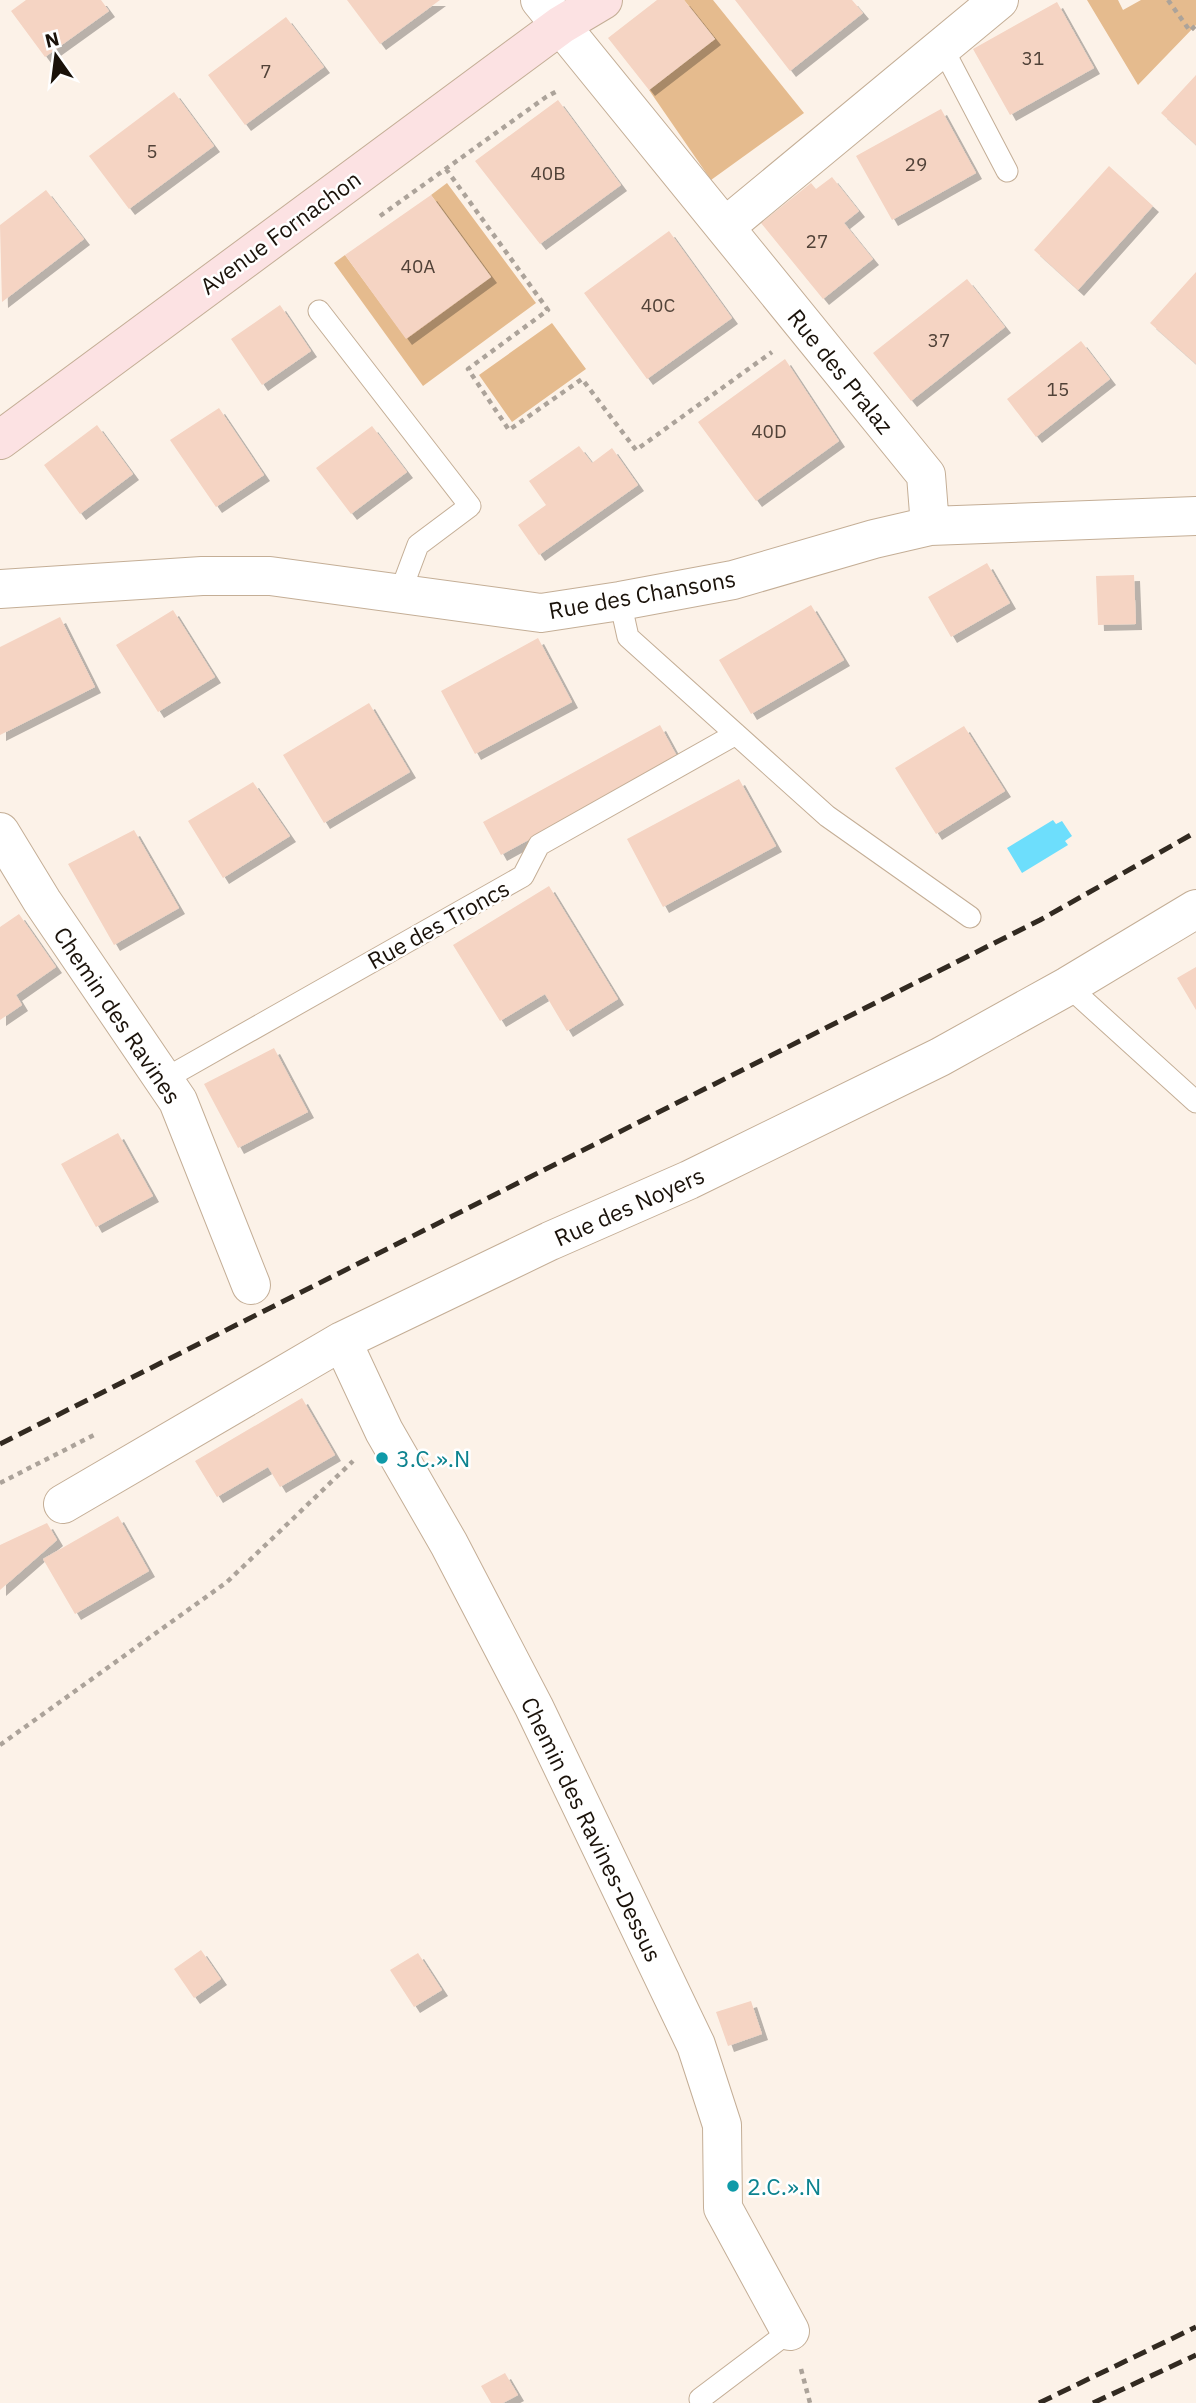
<svg xmlns="http://www.w3.org/2000/svg" width="1196" height="2403" viewBox="0 0 1196 2403" font-family="'IBM Plex Sans',sans-serif">
  <style>
    .green { fill: #e5bb8e }
    .water { fill: #6ddefc }
    .building { fill: #f5d4c3; filter: url(#shadow) }
    .lines { fill: none; stroke-linecap: round; stroke-linejoin: round }
    .lane-casing { stroke: #c4ae96; stroke-width: 23 }
    .street-casing { stroke: #c4ae96; stroke-width: 40 }
    .secondary-casing { stroke: #c4ae96; stroke-width: 40 }
    .path { stroke: #aca39a; stroke-width: 4.5; stroke-dasharray: 5 5; stroke-linecap: butt }
    .lane { stroke: #fff; stroke-width: 21 }
    .street { stroke: #fff; stroke-width: 38 }
    .secondary { stroke: #fce2e3; stroke-width: 38 }
    .rail { stroke: #322a21; stroke-width: 5; stroke-dasharray: 14 7; stroke-linecap: butt }
    .culture-dot { fill: #0f9aa8; stroke: #fff; stroke-width: 2.5 }
    .labels { text-anchor: middle; dominant-baseline: central; stroke-width: 5; stroke-linejoin: round; paint-order: stroke }
    .number-label { font-size: 19px; fill: #514238 }
    .street-label { font-size: 23px; fill: #1a120a; stroke: #fff }
    .culture-label { font-size: 23px; fill: #0d838f; stroke: #fff; text-anchor: start }
  </style>
  <defs>
    <filter id="shadow"><feDropShadow dx="6" dy="6" stdDeviation="0" flood-color="#0004"/></filter>
  </defs>
  <rect width="100%" height="100%" fill="#fcf2e8"/>
  <path class="green" d="M684,0H713L804,113L711,180L649,90L715,39Z
    M1087,0H1118L1123,10L1141,0H1196V25L1138,85Z
    M447,183L536,303L423,386L334,263L345,255L406,338L491,277L431,195Z
    M552,323L586,369L512,422L479,375Z"/>
  <path class="water" d="M1053,820L1056,824L1062,821L1072,836L1065,841L1068,845L1022,873L1007,848Z"/>
  <path class="building" d="M26,0H101L109,11L45,57L11,11Z
    M347,0H440L380,44Z
    M657,0H684L715,39L649,90L608,38Z
    M735,0H852L863,13L790,71Z
    M1057,2L1094,68L1010,115L973,49Z
    M286,17L324,67L245,125L208,75Z
    M1196,75V145L1161,113Z
    M174,92L214,146L129,209L89,156Z
    M558,100L621,185L540,244L475,161Z
    M941,109L976,173L892,220L856,156Z
    M1109,166L1153,206L1078,290L1034,250Z
    M832,177L859,211L844,223L873,259L823,299L761,223L811,183L816,189Z
    M46,190L84,239L2,302L0,225Z
    M431,195L491,277L406,339L345,255Z
    M669,231L732,318L647,379L584,293Z
    M1196,272V364L1150,323Z
    M967,279L1005,327L911,401L873,353Z
    M280,305L311,351L262,385L231,339Z
    M1081,341L1110,379L1036,437L1007,399Z
    M785,359L839,441L756,501L698,422Z
    M219,408L264,475L216,507L170,440Z
    M97,425L133,474L80,514L44,465Z
    M372,426L407,472L351,514L316,468Z
    M579,446L592,463L612,448L638,485L539,555L518,525L546,505L529,481Z
    M987,563L1010,603L951,637L928,597Z
    M1134,575L1136,624L1098,625L1096,576Z
    M811,605L844,660L751,714L719,660Z
    M173,610L215,677L158,712L116,645Z
    M60,617L95,687L0,735V647Z
    M538,638L572,702L475,754L441,691Z
    M369,703L410,772L324,823L283,755Z
    M660,725L678,758L501,855L483,822Z
    M964,726L1005,791L936,834L895,768Z
    M739,779L776,846L663,907L627,839Z
    M253,782L290,836L223,878L188,821Z
    M134,830L179,908L114,945L68,864Z
    M549,886L618,999L567,1031L545,994L500,1021L453,945Z
    M19,914L56,967L16,995L22,1005L0,1020V927Z
    M1196,967V1010L1177,978Z
    M274,1048L308,1112L238,1148L204,1084Z
    M118,1133L153,1196L96,1227L61,1164Z
    M302,1398L335,1455L280,1487L268,1467L217,1497L195,1461Z
    M118,1516L149,1571L75,1614L43,1559Z
    M47,1523L57,1540L0,1590V1545Z
    M201,1950L221,1979L194,1998L174,1969Z
    M418,1953L442,1990L414,2007L390,1970Z
    M751,2001L762,2034L728,2046L716,2012Z
    M505,2373L518,2395L503,2403H491L481,2386Z"/>
  <g class="lines">
    <defs>
      <path id="lane" d="M942,47L1007,171
        M319,311L470,506L418,545L400,593
        M620,601L628,637L827,816L970,917
        M1068,986L1196,1102
        M163,1080L523,876L539,845L736,734
        M700,2399L790,2331"/>
      <path id="street" d="M540,0L926,475L930,526
        M725,227L999,0
        M0,589L202,576H270L541,613L620,601L733,580L874,539L930,526L1196,516
        M0,832L42,901L178,1101L251,1285
        M342,1341L384,1431L449,1544L534,1707L696,2045L722,2125L723,2208L790,2331
        M63,1504L342,1341L550,1241L689,1180L940,1057L1068,986L1196,909"/>
      <path id="secondary" d="M0,440L561,25L603,0"/>
    </defs>
    <use href="#lane" class="lane-casing"/>
    <use href="#street" class="street-casing"/>
    <use href="#secondary" class="secondary-casing"/>
    <path class="path" d="M1168,0L1190,31L1196,25
      M446,169L548,310L468,369L509,430L582,379L636,450L772,352
      M380,216L546,97L559,90
      M0,1483L96,1434
      M0,1745L227,1582L353,1461
      M801,2369L810,2403"/>
    <use href="#lane" class="lane"/>
    <use href="#street" class="street"/>
    <use href="#secondary" class="secondary"/>
    <path class="rail" d="M0,1444L1040,920L1196,832
      M1039,2403L1196,2327
      M1093,2403L1196,2355"/>
  </g>
  <g class="culture-dot">
    <circle cx="382" cy="1458" r="7"/>
    <circle cx="733" cy="2186" r="7"/>
  </g>
  <g class="labels">
    <g class="number-label">
      <text x="1033" y="58">31</text>
      <text x="266" y="71">7</text>
      <text x="152" y="151">5</text>
      <text x="916" y="164">29</text>
      <text x="548" y="173">40B</text>
      <text x="817" y="241">27</text>
      <text x="418" y="266">40A</text>
      <text x="658" y="305">40C</text>
      <text x="939" y="340">37</text>
      <text x="1058" y="389">15</text>
      <text x="769" y="431">40D</text>
    </g>
    <g class="street-label">
      <text transform="translate(280 232) rotate(-36)">Avenue Fornachon</text>
      <text transform="translate(841 371) rotate(51)">Rue des Pralaz</text>
      <text transform="translate(642 594) rotate(-10)">Rue des Chansons</text>
      <text transform="translate(438 924) rotate(-29)">Rue des Troncs</text>
      <text transform="translate(118 1015) rotate(56)">Chemin des Ravines</text>
      <text transform="translate(629 1206) rotate(-24)">Rue des Noyers</text>
      <text transform="translate(592 1829) rotate(64)">Chemin des Ravines-Dessus</text>
    </g>
    <g class="culture-label">
      <text x="396" y="1458">3.C.».N</text>
      <text x="747" y="2186">2.C.».N</text>
    </g>
  </g>
  <g transform="translate(56 56) rotate(346)" stroke="#ffffff" stroke-width="5" paint-order="stroke">
  <path d="M0-5L12 26L0 18L-12 26Z" fill="#1a120a"/>
  <text y="-10" font-size="19" font-weight="bold" text-anchor="middle" fill="#1a120a">N</text>
  </g>
</svg>
